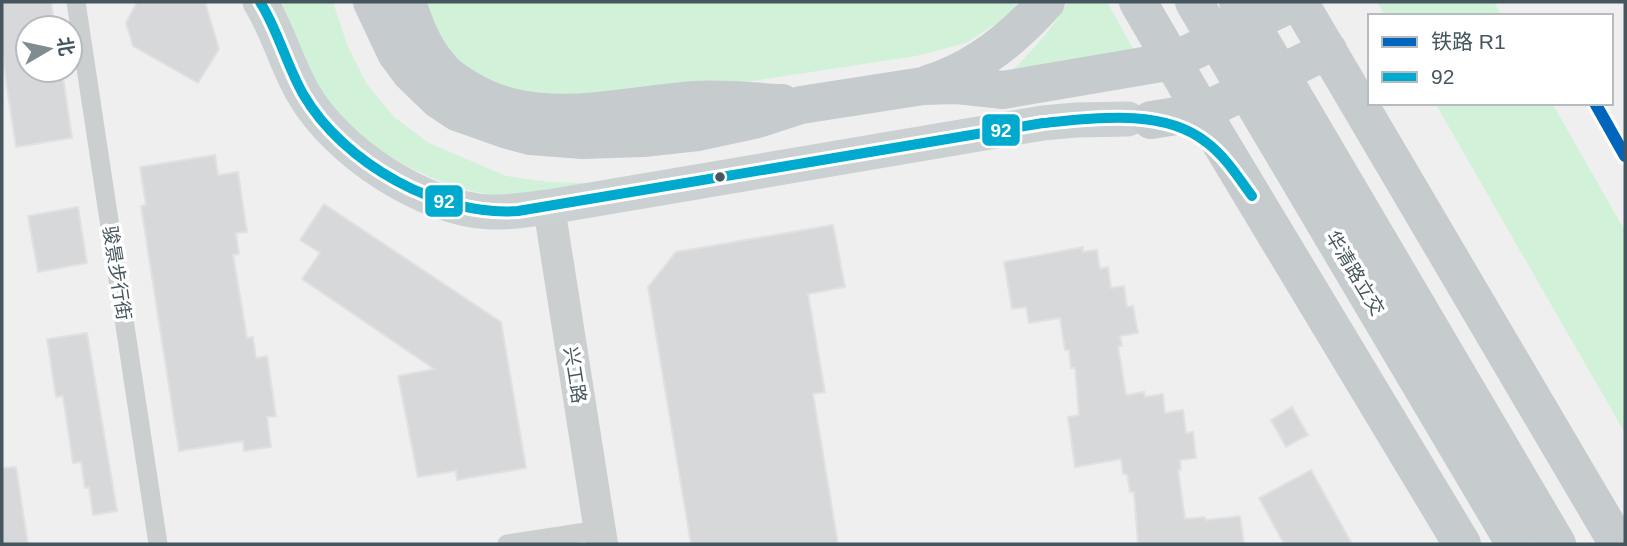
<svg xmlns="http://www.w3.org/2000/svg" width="1627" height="546" viewBox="0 0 1627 546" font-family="Helvetica,'Noto Sans SC',sans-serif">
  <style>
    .green { fill: #d1f1d8 }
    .building { fill: #d7d8d9; stroke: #e1e1e2; stroke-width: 2 }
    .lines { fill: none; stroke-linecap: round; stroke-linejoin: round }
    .pedestrian { stroke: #cbcfd0; stroke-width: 19 }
    .tertiary { stroke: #cbcfd0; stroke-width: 32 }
    .secondary { stroke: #cbd0d2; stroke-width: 35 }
    .primary { stroke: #c6cbce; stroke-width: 38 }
    .primary-bridge { stroke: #c6cbce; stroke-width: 38 }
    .bus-1-casing { stroke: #fff; stroke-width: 16 }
    .bus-1 { stroke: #00a9ce; stroke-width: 10 }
    .rail-1-casing { stroke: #fff; stroke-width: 18 }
    .rail-1 { stroke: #0065bd; stroke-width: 12 }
    .bus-dot { fill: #45565e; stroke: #fff; stroke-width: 2.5 }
    .labels { text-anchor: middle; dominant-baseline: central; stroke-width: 7; stroke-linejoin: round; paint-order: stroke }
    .street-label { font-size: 19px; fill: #45565e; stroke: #fff }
    .line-badge { stroke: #fff; stroke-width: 2.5 }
    .badge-label { font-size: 19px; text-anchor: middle; font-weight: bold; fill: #fff }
  </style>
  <rect width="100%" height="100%" fill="#f0efef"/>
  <path class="green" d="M275,2H333L348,47L366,83L394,117L429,143L506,176L548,182L587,183C563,188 537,196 513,196C446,196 358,149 322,92C304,64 290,31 275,2Z
    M416,2H1018L1008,16L966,43L916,56L628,100L551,102L469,78Z
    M1068,2H1107L1135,52L1008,74C1031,52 1052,30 1068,2Z
    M1377,2H1494L1502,16H1385Z
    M1435,103H1552L1625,231V433Z"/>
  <path class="building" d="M2,2H51L55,28H28V70H62L72,138L16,147L2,54Z
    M137,2H205L219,49L198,83L133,46L126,23Z
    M215,155L218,175L238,172L247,232L236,233L239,254L233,255L241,302L247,338L253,337L256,358L267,356L276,416L267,417L271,447L244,451L243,441L179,451L141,206L146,205L140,167Z
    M324,204L501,322L526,468L457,480L456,471L418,477L398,376L434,369L302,279L320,253L300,240Z
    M78,207L87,263L38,272L28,216Z
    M833,225L845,287L808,294L825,392L813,394L838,544H691L648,287L676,252Z
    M1083,247V252L1097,250L1100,269L1108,267L1111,288L1124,286L1127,307L1133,306L1138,333L1120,336L1122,346H1118L1126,395L1144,392L1145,397L1163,394L1165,413L1183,410L1186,433L1193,432L1196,458L1180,460L1181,470H1178L1185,519L1205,517L1206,520L1240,516L1244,544H1138L1134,492H1130L1127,474H1123L1121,459L1075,467L1068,417L1079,415L1075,368H1071L1069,350H1065L1060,318L1029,323L1026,307L1012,309L1004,262Z
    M87,333L117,511L93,515L89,487L85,488L81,462L73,463L63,396L56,397L47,339Z
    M1292,407L1308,435L1286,447L1271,420Z
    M16,467L28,544H2V468Z
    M1311,470L1352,544H1284L1259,498Z"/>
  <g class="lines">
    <path class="pedestrian" d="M76,2L158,544
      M507,544L599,530"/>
    <path class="tertiary" d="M549,207L602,544"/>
    <path class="secondary" d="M260,2C278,30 286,64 303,93C336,151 423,209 490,212C510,213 529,209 549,207L1043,123L1076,120L1128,119"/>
    <path class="primary" d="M372,2L396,53L411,73L439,100L457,112L508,130L530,136L583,140L643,138L698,132L754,120L801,105L923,86L957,85L1003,90L1173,61L1294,2
      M407,2C414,23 422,46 437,64C444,74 455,82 466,88C536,132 619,105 696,100C725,98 753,102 782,103
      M1138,2L1202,112L1462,544
      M1299,2L1618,544
      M928,84C975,70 1014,38 1046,2
      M1151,120L1202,112L1328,50"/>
    <path class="primary-bridge" d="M1194,2L1515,544
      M1238,2L1557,544"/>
    <defs>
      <path id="bus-1" d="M260,2C278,30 286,64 303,94C343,163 439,217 518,211L1043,123C1094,118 1164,108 1206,142C1225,156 1238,177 1252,196"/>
    </defs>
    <use href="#bus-1" class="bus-1-casing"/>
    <use href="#bus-1" class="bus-1"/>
    <defs>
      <path id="rail-1" d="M1595,103L1625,156"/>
    </defs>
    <use href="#rail-1" class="rail-1-casing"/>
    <use href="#rail-1" class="rail-1"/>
  </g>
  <circle class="bus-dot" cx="720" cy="177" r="6"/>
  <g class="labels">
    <g class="street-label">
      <text transform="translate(117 273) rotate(81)">骏景步行街</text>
      <text transform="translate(1355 273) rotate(59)">华清路立交</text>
      <text transform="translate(575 375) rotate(81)">兴工路</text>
    </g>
  </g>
  <g class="line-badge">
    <rect x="981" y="113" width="40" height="34" rx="7" fill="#00a9ce"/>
    <rect x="424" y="184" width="40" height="34" rx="7" fill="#00a9ce"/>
  </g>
  <g class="badge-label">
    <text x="1001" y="137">92</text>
    <text x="444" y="208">92</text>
  </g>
  <rect width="1627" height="546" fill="none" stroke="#45565e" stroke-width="7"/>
  <rect x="1368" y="14" width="245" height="91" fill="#ffffff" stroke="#b5bbbf" stroke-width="2"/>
  <rect x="1382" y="37" width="35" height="10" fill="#0065bd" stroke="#b5bbbf" stroke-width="2"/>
  <text x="1431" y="49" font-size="21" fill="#45565e">铁路 R1</text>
  <rect x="1382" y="72" width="35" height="10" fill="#00a9ce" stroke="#b5bbbf" stroke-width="2"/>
  <text x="1431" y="84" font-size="21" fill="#45565e">92</text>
  <g transform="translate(49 49) rotate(81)"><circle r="33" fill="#ffffff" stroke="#b5bbbf" stroke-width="2"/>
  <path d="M0-5L12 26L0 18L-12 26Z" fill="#818c91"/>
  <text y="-10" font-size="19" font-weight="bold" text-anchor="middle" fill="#45565e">北</text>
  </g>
</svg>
